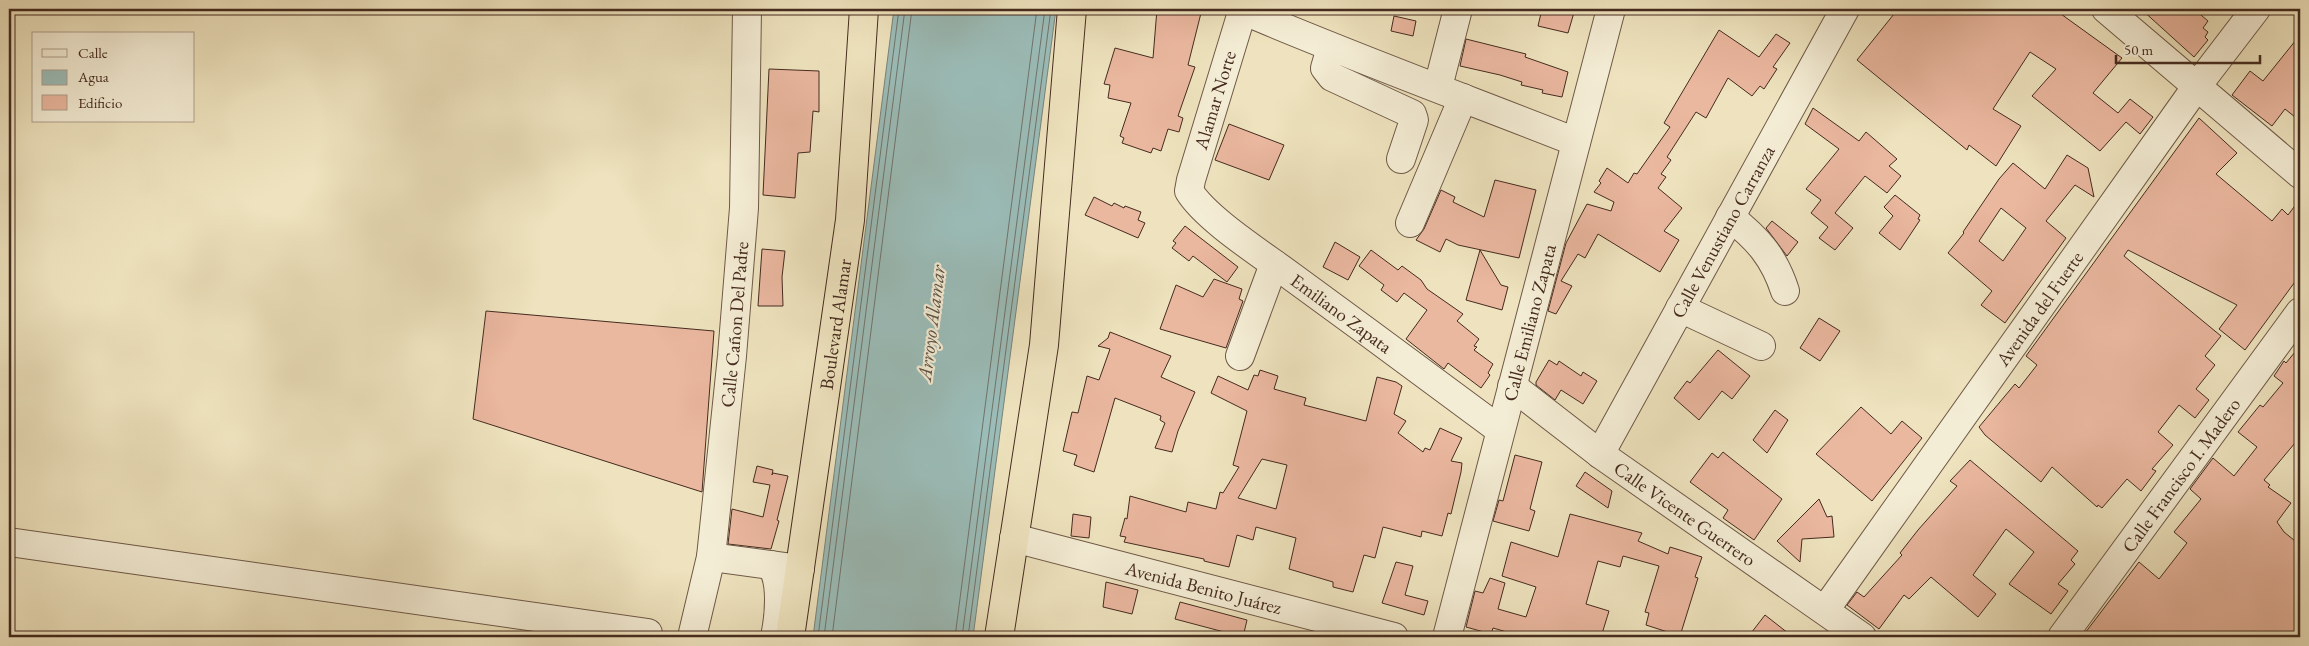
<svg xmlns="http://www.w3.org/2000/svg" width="2309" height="646" viewBox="0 0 2309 646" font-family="'EB Garamond',serif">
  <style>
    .water { fill: #9bbdb9; stroke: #79837b }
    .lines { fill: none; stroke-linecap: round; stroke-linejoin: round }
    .shore { stroke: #70746c; stroke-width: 1 }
    .building { fill: #eab79f; stroke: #452b1f; fill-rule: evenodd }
    .minor-casing { stroke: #6f5947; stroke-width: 30 }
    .highway-casing { stroke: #452b1f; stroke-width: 30 }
    .minor { stroke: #f4edd5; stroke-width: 28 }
    .highway { stroke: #eee3be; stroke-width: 28 }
    .labels { text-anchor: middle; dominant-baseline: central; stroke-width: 4.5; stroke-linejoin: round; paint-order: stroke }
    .street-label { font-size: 19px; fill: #452b1f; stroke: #f4edd5 }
    .water-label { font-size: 20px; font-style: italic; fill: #5a5046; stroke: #f4edd5 }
  </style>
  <rect width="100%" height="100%" fill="#eee3be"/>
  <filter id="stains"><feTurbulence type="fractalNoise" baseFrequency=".004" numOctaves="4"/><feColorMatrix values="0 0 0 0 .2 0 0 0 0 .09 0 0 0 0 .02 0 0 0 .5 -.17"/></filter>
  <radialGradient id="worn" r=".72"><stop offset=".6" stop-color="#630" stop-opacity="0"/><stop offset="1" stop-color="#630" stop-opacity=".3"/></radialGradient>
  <path class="water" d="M894,9H1056L973,637H813Z"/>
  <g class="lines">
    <path class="shore" d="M818,637L899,9
      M824,637L905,9
      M832,637L912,9
      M955,637L1037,9
      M962,637L1045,9
      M968,637L1051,9"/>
  </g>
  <path class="building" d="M1157,9H1202L1188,65L1195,67L1178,116L1183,118L1179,132L1168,129L1161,151L1153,148L1151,153L1122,143L1124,138L1120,136L1131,103L1108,98L1110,85L1104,84L1115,48L1153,58Z
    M1542,9H1575L1568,33L1538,26Z
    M1898,9H2054L2122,58L2093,93L2118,113L2130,99L2153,117L2140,134L2126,122L2100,151L2032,96L2056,69L2030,52L1993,109L2021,126L1996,166L1969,145L1967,150L1857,60Z
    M2141,9H2194L2208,21L2203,28L2208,32L2205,37L2208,40L2194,57Z
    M1394,16L1416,21L1413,36L1391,31Z
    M1719,30L1759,57L1776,34L1790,43L1773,67L1777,69L1764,89L1760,86L1752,96L1728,78L1706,118L1696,112L1667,157L1671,160L1661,174L1666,177L1658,188L1682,208L1664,231L1679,240L1660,272L1598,234L1585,258L1578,254L1561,281L1572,286L1556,314L1548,311L1566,243L1587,204L1611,211L1614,202L1594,192L1601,183L1599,181L1607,168L1628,183L1634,173L1637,174L1670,127L1664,123Z
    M2300,35V121L2285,109L2272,126L2232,95L2250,71L2263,81Z
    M1466,39L1526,54L1525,57L1568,72L1562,97L1542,93L1543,90L1521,85L1522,82L1500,75L1460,66Z
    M769,69L819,71V112L813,111L810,152L798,153L795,198L763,195Z
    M1813,108L1859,141L1866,132L1897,159L1889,166L1901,176L1887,193L1865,176L1835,213L1853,228L1835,250L1819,238L1828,227L1811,213L1821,200L1806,189L1839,149L1805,124Z
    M2199,118L2237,153L2216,174L2272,221L2282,209L2288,215L2300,199V275L2245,350L2219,329L2237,305L2128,250L2124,256L2221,336L2205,356L2215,365L2196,389L2209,400L2195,418L2179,405L2158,432L2173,445L2152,469L2156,471L2141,491L2127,479L2102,508L2098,505L2097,507L2052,467L2041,482L1985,435L1979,427L2015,384L2019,388L2037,365L2026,356Z
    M1229,124L1284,145L1269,180L1215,160Z
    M2067,155L2088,168L2094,197L2075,185L2046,221L2066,238L2005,323L1981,305L1992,291L1948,253L1964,233L1963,232L1999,179L2013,163L2045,189ZM2001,208L2026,228L2003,261L1979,241Z
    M1495,180L1536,190L1519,258L1458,245L1446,239L1440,252L1416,240L1424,229L1441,190L1455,197L1453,202L1484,217Z
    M1895,195L1920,215L1918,219L1920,220L1900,250L1879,233L1893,216L1884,207Z
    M1094,197L1112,206L1114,203L1124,208L1125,206L1141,212L1138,220L1145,223L1138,238L1085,215Z
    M1772,221L1798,242L1787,256L1766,228Z
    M1185,226L1238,267L1227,282L1193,256L1189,261L1172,248L1176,243L1173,241Z
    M1335,242L1360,257L1348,280L1323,267Z
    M762,249L785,251L782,277L783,306H758Z
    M1371,250L1398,270L1402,266L1421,280L1427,289L1463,314L1457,321L1479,339L1474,346L1477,347L1474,350L1493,364L1488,373L1490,375L1481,388L1448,363L1444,369L1406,339L1427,310L1404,293L1397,302L1381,290L1384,285L1359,266Z
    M1480,250L1501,285L1508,287L1502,310L1466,300Z
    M1214,279L1242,289L1239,299L1243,301L1226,348L1160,329L1176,285L1203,297Z
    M486,311L714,331L702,492L473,419Z
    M1819,318L1840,331L1820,361L1800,348Z
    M1110,332L1171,356L1161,377L1195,392L1178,431L1172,452L1155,448L1165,423L1160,420L1161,416L1115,398L1094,472L1074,465L1077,455L1063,451L1072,412L1078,413L1087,376L1099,380L1110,349L1098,346L1108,338Z
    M2300,346V437L2264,480L2270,485L2268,487L2291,503L2277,522L2284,532L2300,545V637H2082L2139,562L2159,579L2187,543L2174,532L2201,499L2190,489L2213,458L2234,476L2257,447L2238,432L2260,405L2263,407L2283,383L2274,376L2284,361L2286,363Z
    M1718,350L1750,376L1732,399L1722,391L1699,420L1674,398L1687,381L1690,383Z
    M1549,360L1557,365L1559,361L1581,376L1583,372L1597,381L1583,404L1561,390L1555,400L1536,385V382Z
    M1260,370L1278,376L1274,389L1306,398L1304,405L1366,421L1377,377L1396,382L1402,386L1394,414L1406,421L1398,433L1423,452L1425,448L1430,450L1440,428L1462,438L1451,461L1462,463L1461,472L1451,514L1448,513L1442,536L1422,531L1421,537L1383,527L1375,558L1364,555L1353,592L1333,587V582L1289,569L1296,538L1256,527L1253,540L1237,535L1229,567L1204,561V559L1124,542L1126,537L1120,536L1125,518L1127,519L1130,496L1186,512L1188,502L1216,509L1220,492L1223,493L1239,467L1233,465L1247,411L1211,393L1218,376L1248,390L1254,375L1258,376ZM1262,459L1287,465L1276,509L1238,498Z
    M1861,407L1891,434L1902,421L1922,438L1872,501L1816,454Z
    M1775,410L1788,420L1767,453L1753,440Z
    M1723,452L1782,499L1754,540L1723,518L1728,510L1690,482L1712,453L1718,458Z
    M1515,455L1542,462L1530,509L1535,511L1529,531L1493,521L1499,500L1503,501Z
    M1970,460L2078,551L2071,560L2075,564L2058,584L2068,591L2051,614L2009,584L2034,552L2006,529L1973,575L1996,594L1978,617L1931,577L1909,599L1904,595L1879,629L1847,605L1857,592L1864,597L1902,555L1900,553L1918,530L1957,486L1950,481Z
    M757,466L773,470L772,475L773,473L788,476L777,520L779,521L771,549L728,544L732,509L763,517L770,485L753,482Z
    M1585,472L1612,491L1608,508L1576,486Z
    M1819,499L1827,517L1832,516L1834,537L1802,539L1800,562L1777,541Z
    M1073,514L1091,517L1089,538L1071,536Z
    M1570,514L1642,533L1638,541L1668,554L1670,547L1702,557L1695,577L1698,578L1680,636L1646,625L1649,613L1645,612L1659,566L1623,556L1620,567L1598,561L1586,604L1609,611L1601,637H1524L1493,628L1491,634L1466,627L1475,591L1483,593L1490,578L1505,583L1498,609L1526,617L1536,587L1502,576L1511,542L1558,557Z
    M1396,562L1413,566L1405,595L1428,601L1424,615L1382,603Z
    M1106,582L1138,590L1132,614L1103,607Z
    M1180,602L1247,620L1243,637L1175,619Z
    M1765,615L1793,637H1748Z"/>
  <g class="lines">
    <defs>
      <g id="minor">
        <path id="s1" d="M1243,9L1191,180L1189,191C1206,219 1263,255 1291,276C1361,327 1430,378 1500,430"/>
        <path d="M2106,9L2300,174"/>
        <path d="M1242,10C1352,57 1464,98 1576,142"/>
        <path d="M1331,48L1325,68L1332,77L1412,114L1414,120L1401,159"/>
        <path d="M1438,87L1458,9"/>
        <path d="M1730,217C1758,239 1774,257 1785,291"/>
        <path d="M1410,223L1463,98"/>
        <path d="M1680,308L1761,346"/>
        <path d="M1240,356L1274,264"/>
        <path id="s2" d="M1512,386L1600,454L1862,637"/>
        <path id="s3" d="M1600,454L1845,9"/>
        <path id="s4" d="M1014,538L1394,637"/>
        <path d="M9,542L648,633"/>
        <path d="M711,557L800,569"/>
        <path d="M771,565C783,582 779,617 775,637"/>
        <path id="s5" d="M1825,610L2197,86L2256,9"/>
        <path id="s6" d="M692,637L711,557L732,356L744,208L747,9"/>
        <path id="s7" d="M1447,637L1611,9"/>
        <path id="s8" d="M2062,637L2300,312"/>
      </g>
      <g id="highway">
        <path id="s9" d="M790,637L850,220L864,9"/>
        <path d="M999,637L1044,345L1072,9"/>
      </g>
    </defs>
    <use href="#minor" class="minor-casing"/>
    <use href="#highway" class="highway-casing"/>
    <use href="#minor" class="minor"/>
    <use href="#highway" class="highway"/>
  </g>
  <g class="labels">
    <g class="street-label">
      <text transform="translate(1215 100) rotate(-73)">Alamar Norte</text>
      <text stroke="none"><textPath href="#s3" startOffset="254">Calle Venustiano Carranza</textPath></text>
      <text stroke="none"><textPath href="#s5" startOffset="370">Avenida del Fuerte</textPath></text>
      <text stroke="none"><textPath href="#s1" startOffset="386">Emiliano Zapata</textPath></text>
      <text stroke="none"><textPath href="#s7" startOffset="325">Calle Emiliano Zapata</textPath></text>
      <text stroke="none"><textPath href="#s6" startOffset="316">Calle Cañon Del Padre</textPath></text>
      <text stroke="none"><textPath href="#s9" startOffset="316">Boulevard Alamar</textPath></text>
      <text stroke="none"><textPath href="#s8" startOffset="201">Calle Francisco I. Madero</textPath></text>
      <text stroke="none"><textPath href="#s2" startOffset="215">Calle Vicente Guerrero</textPath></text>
      <text stroke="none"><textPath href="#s4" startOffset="196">Avenida Benito Juárez</textPath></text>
    </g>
    <g class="water-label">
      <text transform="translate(931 323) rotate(-83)">Arroyo Alamar</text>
    </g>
  </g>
  <rect width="2309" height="646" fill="none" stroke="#eee3be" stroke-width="30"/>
  <rect x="10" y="10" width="2289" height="626" fill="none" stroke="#452b1f" stroke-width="2.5"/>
  <rect x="15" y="15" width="2279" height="616" fill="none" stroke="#452b1f"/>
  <rect x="32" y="32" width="162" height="90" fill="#f4edd5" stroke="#ae9f8c"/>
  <rect x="42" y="49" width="25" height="8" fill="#f4edd5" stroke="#ae9f8c"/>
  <text x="78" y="58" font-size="15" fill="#452b1f">Calle</text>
  <rect x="42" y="70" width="25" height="15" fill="#9bbdb9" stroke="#ae9f8c"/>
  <text x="78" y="82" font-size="15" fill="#452b1f">Agua</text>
  <rect x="42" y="95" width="25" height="15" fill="#eab79f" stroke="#ae9f8c"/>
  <text x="78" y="108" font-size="15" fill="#452b1f">Edificio</text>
  <path d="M2116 55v8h144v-8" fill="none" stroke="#452b1f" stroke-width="2.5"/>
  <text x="2124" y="55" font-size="15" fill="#452b1f" stroke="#f4edd5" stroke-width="4" paint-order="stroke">50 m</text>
  <rect width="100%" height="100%" filter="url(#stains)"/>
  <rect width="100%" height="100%" fill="url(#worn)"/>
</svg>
